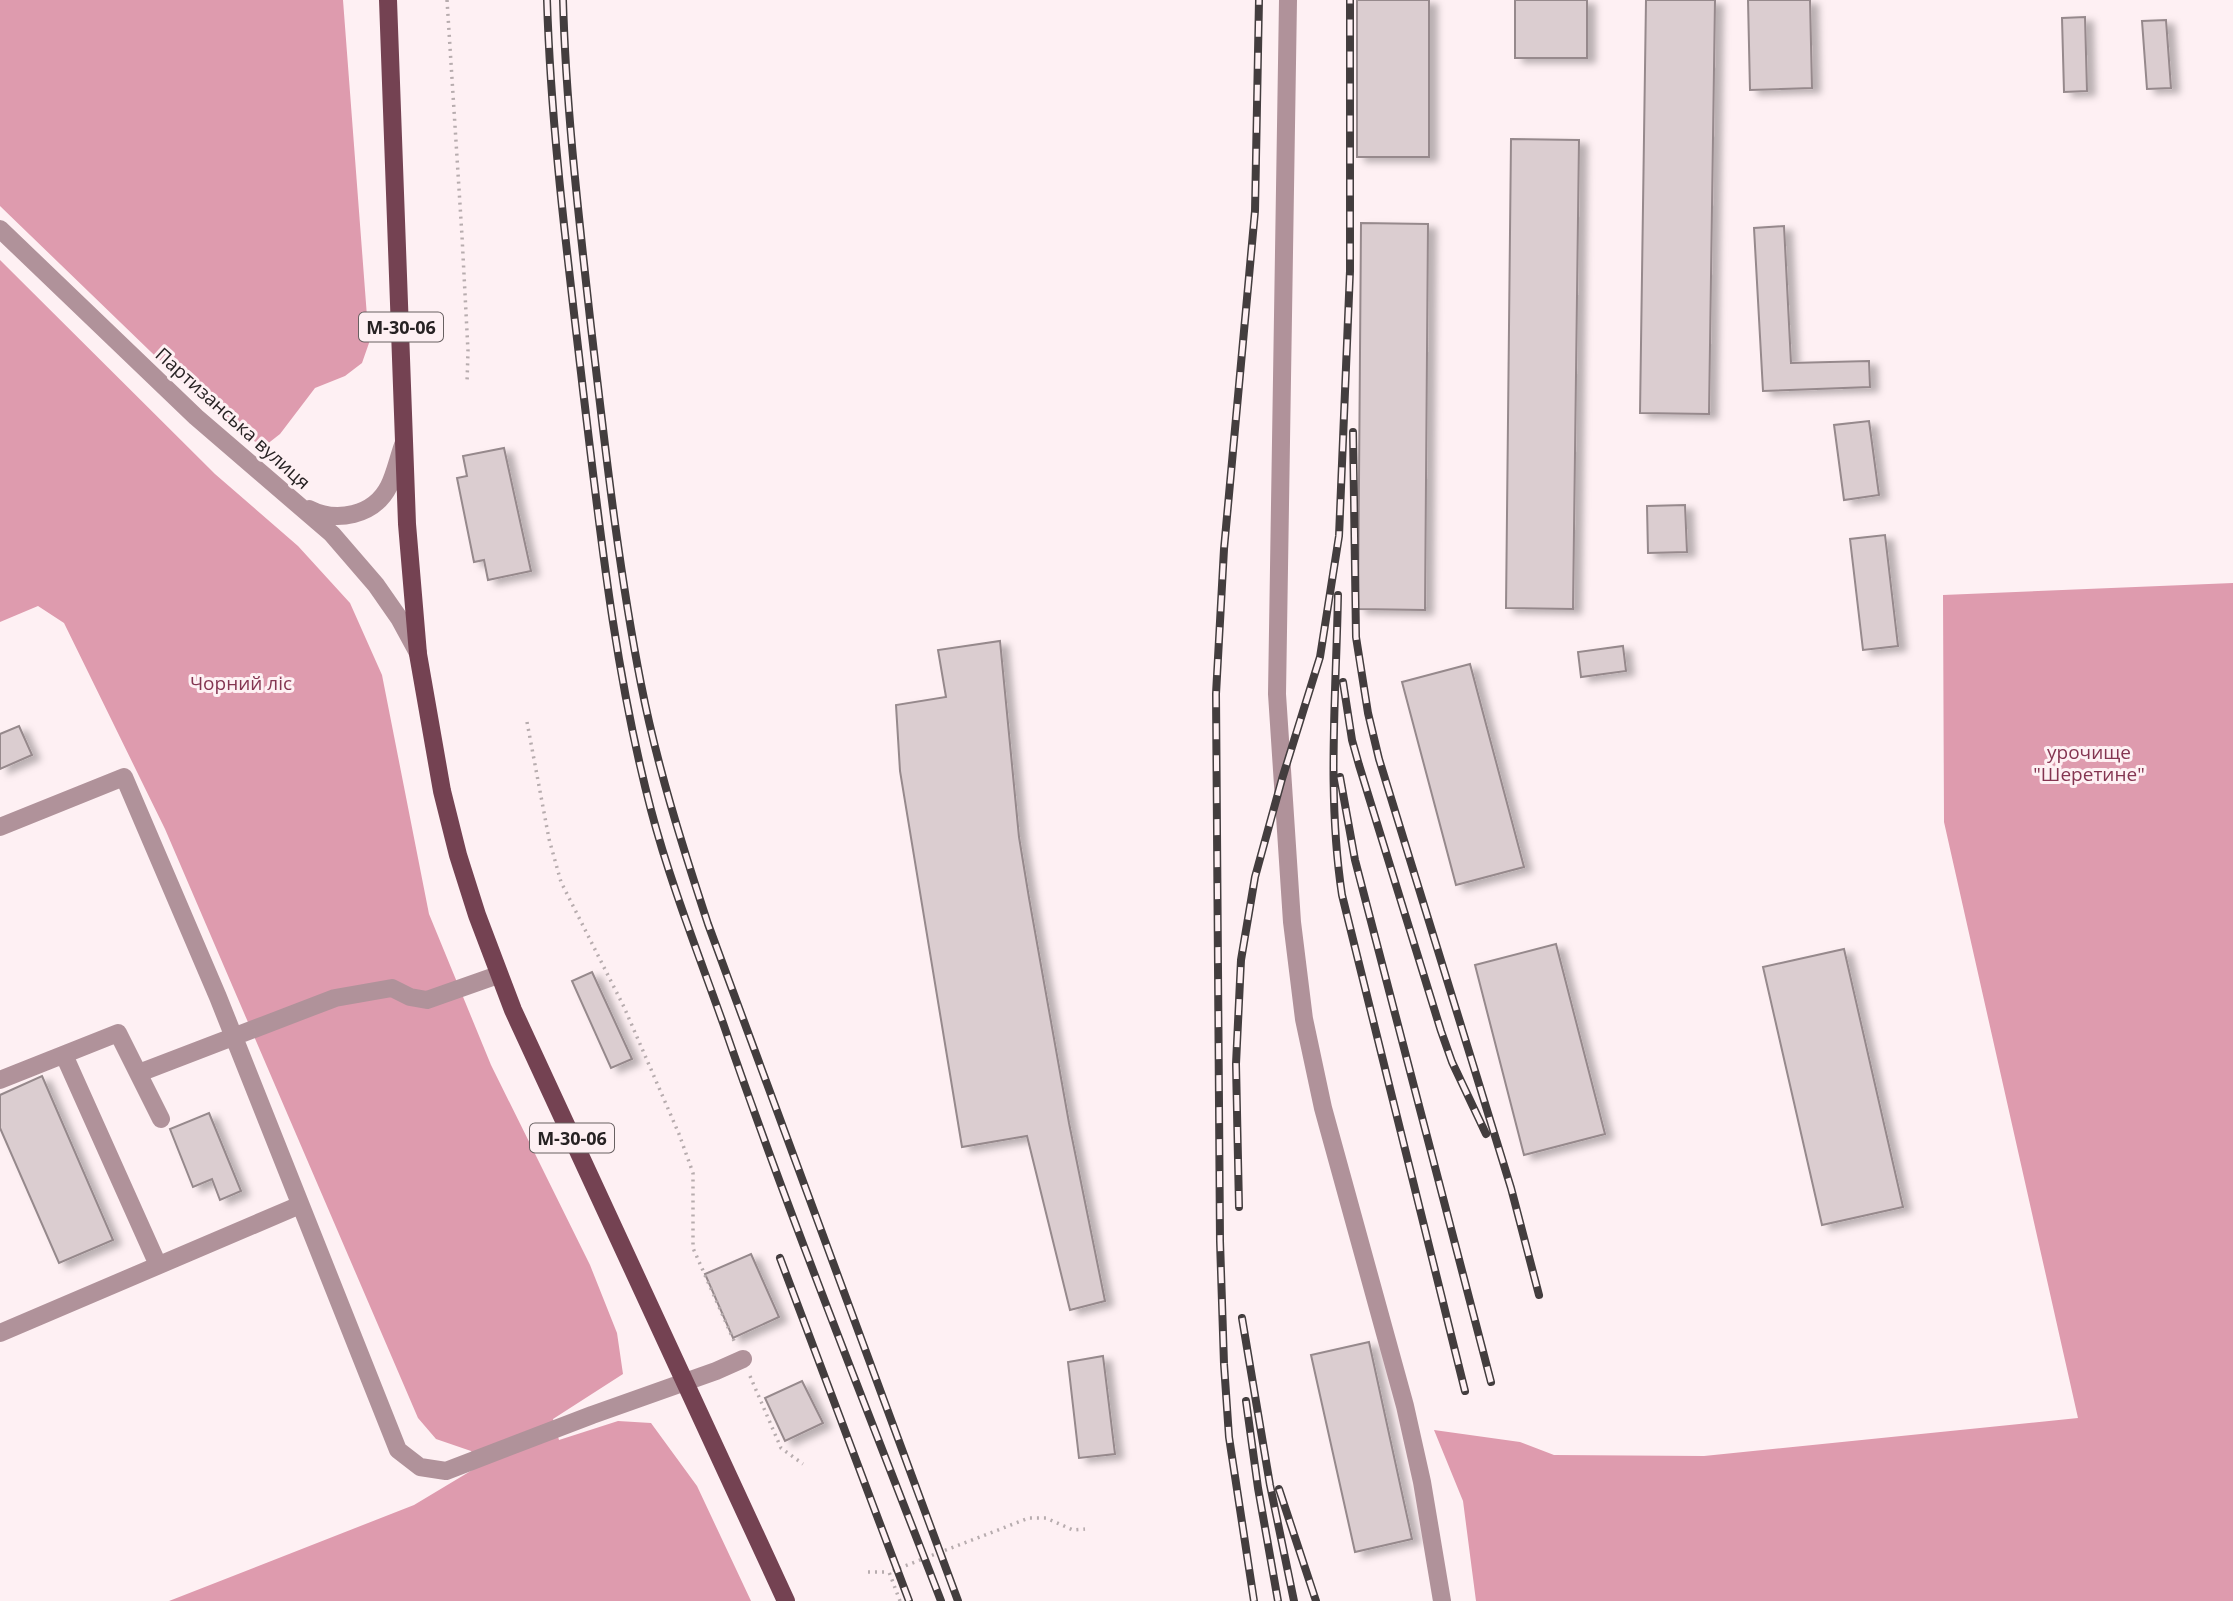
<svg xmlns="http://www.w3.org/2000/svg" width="2233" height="1601" viewBox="0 0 2233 1601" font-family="'Open Sans',sans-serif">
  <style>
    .forest { fill: #de9bae }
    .building { fill: #dbcdd0; stroke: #96898c; stroke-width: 2; filter: url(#shadow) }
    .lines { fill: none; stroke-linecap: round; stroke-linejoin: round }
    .path { stroke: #b7acae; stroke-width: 3.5; stroke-dasharray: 2 5; stroke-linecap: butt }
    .minor { stroke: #b0929a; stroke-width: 18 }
    .major { stroke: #744252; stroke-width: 18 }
    .rail-casing { stroke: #433d3e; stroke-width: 8 }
    .rail { stroke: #fef0f3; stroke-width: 5; stroke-dasharray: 16; stroke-linecap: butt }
    .labels { text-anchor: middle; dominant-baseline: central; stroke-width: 6; stroke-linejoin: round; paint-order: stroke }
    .shield { fill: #fef0f3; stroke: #686061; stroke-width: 2 }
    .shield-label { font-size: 18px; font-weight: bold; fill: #272223 }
    .street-label { font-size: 19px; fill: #272223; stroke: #fef0f3 }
    .park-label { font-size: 19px; fill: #843551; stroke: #fef0f3 }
  </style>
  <defs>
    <filter id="shadow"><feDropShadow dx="8" dy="4.5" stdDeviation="3.5" flood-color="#0004"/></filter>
  </defs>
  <rect width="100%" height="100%" fill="#fef0f3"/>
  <path class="forest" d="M0,0H343L369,343L362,363L345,376L315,388L280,434L266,445L247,439L210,409L0,206Z
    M0,260L215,474L298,546L350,603L382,675L429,914L491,1065L590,1265L617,1333L623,1374L553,1419L559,1440L618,1421L651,1423L697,1486L751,1601H169L414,1505L479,1466L471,1451L436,1439L418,1418L165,829L64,623L38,606L0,622Z
    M2233,583V1601H1476L1463,1501L1434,1430L1520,1442L1554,1455L1704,1456L2078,1418L1944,822L1943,595Z"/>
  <path class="building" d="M1357,0H1429V157H1357Z
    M1515,0H1587V58H1515Z
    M1646,0H1715L1709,414L1640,413Z
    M1748,0H1810L1812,88L1750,90Z
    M2085,17L2087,91L2064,92L2062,18Z
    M2166,20L2171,88L2147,89L2142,21Z
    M1511,139L1579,140L1573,609L1506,608Z
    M1361,223L1428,224L1425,610L1358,609Z
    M1784,226L1791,363L1869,361L1870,387L1763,391L1754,228Z
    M1869,421L1879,495L1844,500L1834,425Z
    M504,448L531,571L488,580L484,560L474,562L457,478L467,476L463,456Z
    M1685,505L1687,552L1648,553L1647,506Z
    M1885,535L1898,646L1863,650L1850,539Z
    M1000,641L1019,837L1029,898L1069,1123L1105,1301L1070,1310L1027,1136L962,1147L900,771L896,705L946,697L938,650Z
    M1623,646L1626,671L1581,677L1578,652Z
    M1470,664L1524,867L1456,885L1402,682Z
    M19,726L32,755L0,769V734Z
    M1556,944L1605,1134L1524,1155L1475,965Z
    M1844,949L1903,1207L1822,1225L1763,967Z
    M592,972L632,1059L611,1068L572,981Z
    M42,1076L113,1240L59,1263L0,1128V1095Z
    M209,1113L241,1191L220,1200L212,1179L193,1187L170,1129Z
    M751,1254L779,1317L733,1338L705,1274Z
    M1369,1342L1412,1539L1355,1552L1311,1355Z
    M1103,1356L1115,1454L1079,1458L1068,1362Z
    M802,1381L823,1423L785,1441L765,1398Z"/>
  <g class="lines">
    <path class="path" d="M447,0L462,236L468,351L467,383
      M527,722L549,839L561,882L624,1007L679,1134L693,1173V1248L735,1343
      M750,1376L781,1448L803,1464
      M868,1572H889
      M900,1601L889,1572L1029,1518H1046L1073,1530L1085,1529"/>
    <path class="minor" d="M1288,0L1277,694L1292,922L1304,1019L1323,1108L1405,1406L1422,1482L1442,1601
      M0,229L196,417L332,534L376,585L399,618L418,653
      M309,509C336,523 374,516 389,486C395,474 398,459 403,445
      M0,827L124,777L218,997L398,1450L420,1467L446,1471L592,1415L716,1371L743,1359
      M64,1055L158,1265
      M139,1073L335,998L392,988L410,997L427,1000L498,975
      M0,1080L118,1033L161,1119
      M0,1333L300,1205"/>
    <path class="major" d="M388,0L407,524L418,654L442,791L458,855L477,915L513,1010L786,1601"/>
    <defs>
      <path id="rail" d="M547,0C551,131 568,260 583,390C600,531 615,673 651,810C670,882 698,953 723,1023C790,1218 867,1409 941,1601
        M563,0C566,109 579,219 591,327C605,446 618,566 641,684C657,766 682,845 708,924L958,1601
        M1353,432L1356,637L1368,713L1379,759L1511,1188L1539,1295
        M1338,595C1336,696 1327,796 1342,895L1465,1391
        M1343,682L1352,740L1359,765L1441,1031L1452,1062L1486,1134
        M1340,777L1355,860L1491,1382
        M1239,1207L1236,1064L1241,960L1255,877L1282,779L1320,657L1339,536L1350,271V0
        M780,1258L909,1601
        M1242,1318L1270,1485L1294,1601
        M1246,1401L1258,1488L1278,1601
        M1279,1489L1316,1601
        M1254,1601L1229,1437L1224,1364L1220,1241L1216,694L1224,549L1255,211L1259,0"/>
    </defs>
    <use href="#rail" class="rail-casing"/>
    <use href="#rail" class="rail"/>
  </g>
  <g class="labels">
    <g class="shield">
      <rect x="359" y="312.5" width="84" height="29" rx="5"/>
      <rect x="530" y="1123.5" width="84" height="29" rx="5"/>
    </g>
    <g class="shield-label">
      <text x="401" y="327">М-30-06</text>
      <text x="572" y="1138">М-30-06</text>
    </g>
    <g class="street-label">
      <text transform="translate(233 418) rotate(42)">Партизанська вулиця</text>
    </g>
    <g class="park-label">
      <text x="241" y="683">Чорний ліс</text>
      <text x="2089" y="752">урочище<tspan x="2089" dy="22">"Шеретине"</tspan></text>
    </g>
  </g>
</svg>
